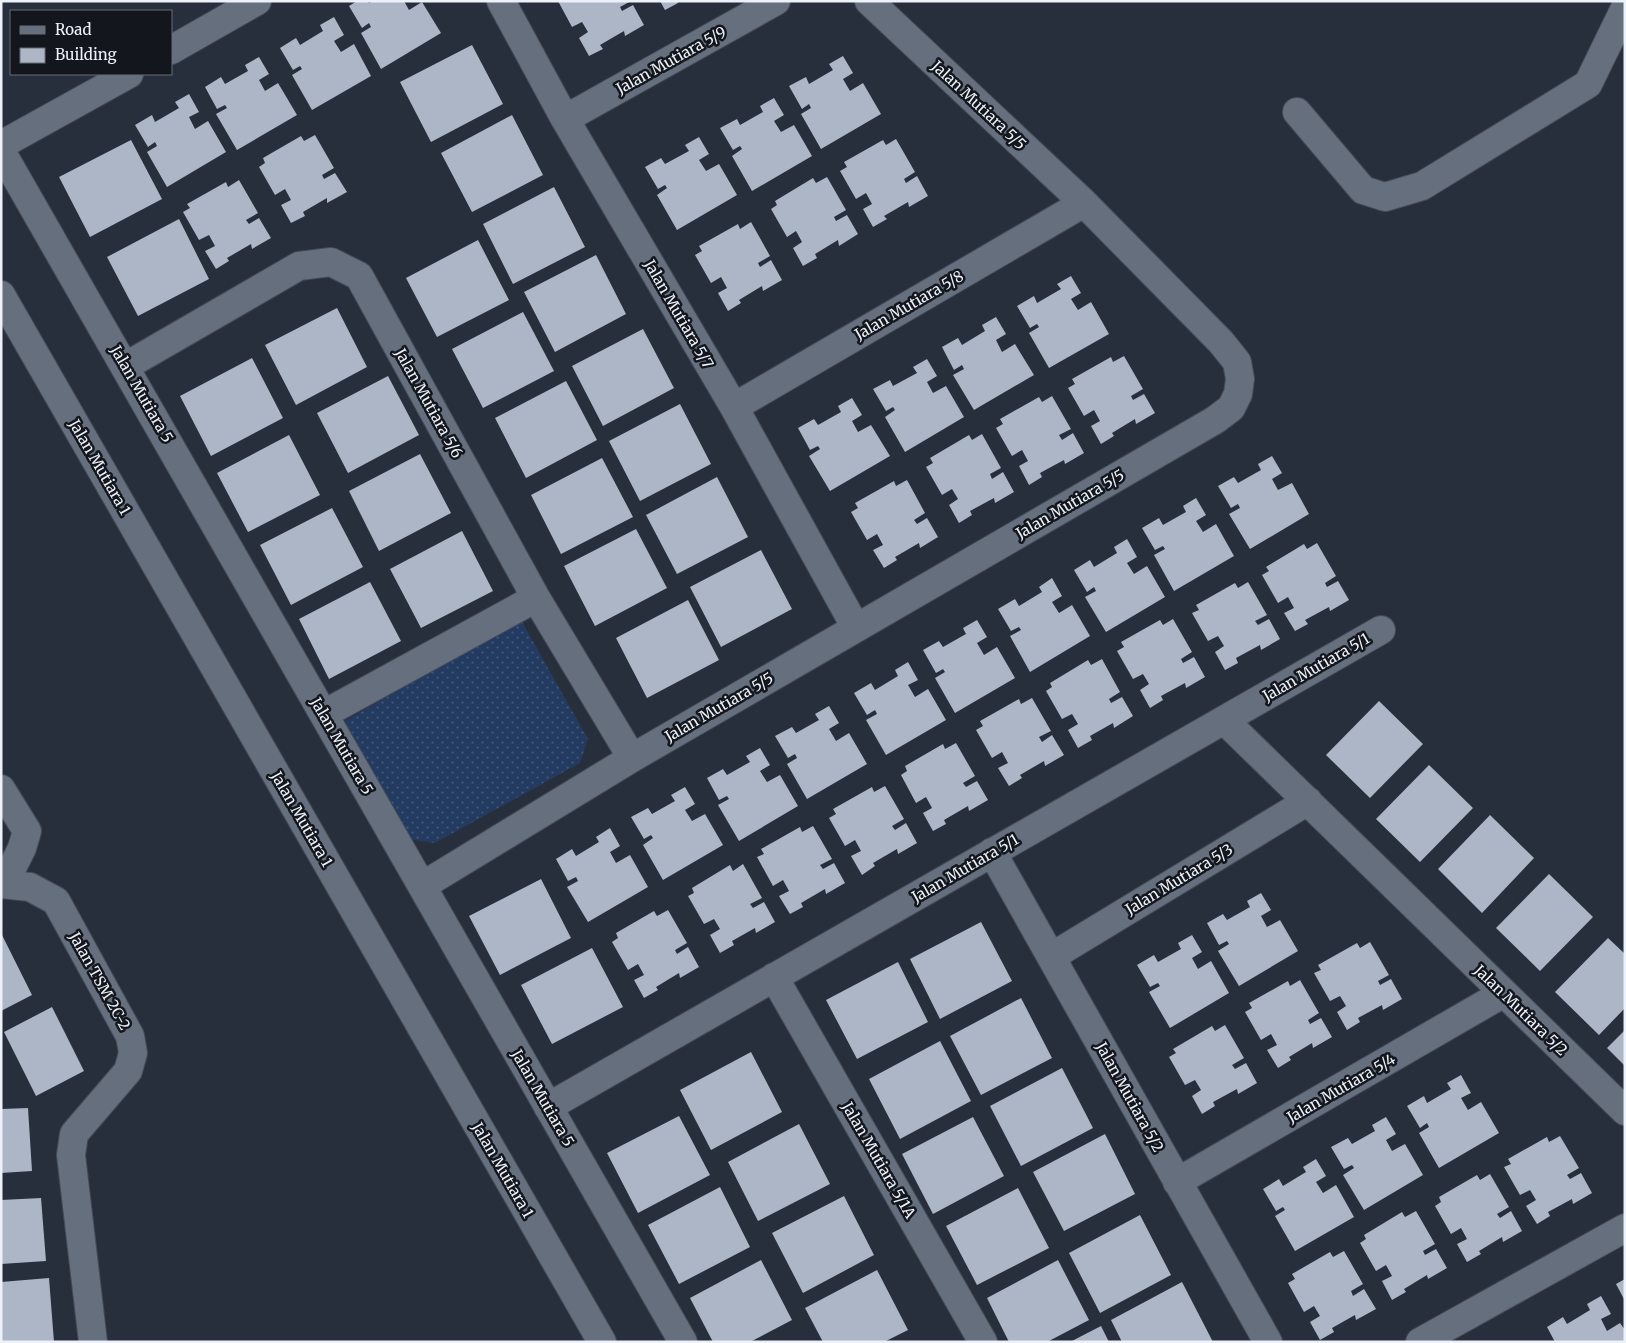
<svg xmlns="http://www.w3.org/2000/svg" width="1626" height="1343" viewBox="0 0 1626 1343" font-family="Merriweather,serif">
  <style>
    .grass { fill: url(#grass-dots) }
    .building { fill: #acb6c7 }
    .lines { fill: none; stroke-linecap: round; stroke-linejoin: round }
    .minor-casing { stroke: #454b57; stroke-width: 30 }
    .minor { stroke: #656f7e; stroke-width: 28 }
    .labels { text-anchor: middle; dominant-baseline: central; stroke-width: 5; stroke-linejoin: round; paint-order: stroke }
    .street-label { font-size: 15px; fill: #ecf1fa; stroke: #13171d }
  </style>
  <defs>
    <pattern id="grass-dots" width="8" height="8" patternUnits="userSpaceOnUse" patternTransform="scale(1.25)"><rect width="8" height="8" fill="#233b61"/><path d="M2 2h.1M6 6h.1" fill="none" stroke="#435879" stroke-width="1.8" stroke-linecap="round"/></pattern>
  </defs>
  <rect width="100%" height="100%" fill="#272f3c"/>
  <path class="grass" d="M521,620L588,739L580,763L435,843L408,839L345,721Z"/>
  <path class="building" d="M357,1H368L369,3L372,1H404L409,10L422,2L441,33L381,69L361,33L371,27L369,23L362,28L349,6Z
    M558,1H631L620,7L622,11L633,5L644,25L625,36L624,31L600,45L603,49L589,56L579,38L588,32L582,22L572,27Z
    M660,1H677L678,3L665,10Z
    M334,17L344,35L334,41L341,52L354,44L371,76L312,110L292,75L302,69L300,66L293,70L280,48L296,38L300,45L323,31L320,25Z
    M472,45L503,104L431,142L400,82Z
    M843,56L853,73L843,79L850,91L863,83L881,114L821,149L801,114L811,108L809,104L802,109L789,86L806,77L809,84L833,70L829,64Z
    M259,57L269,74L259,80L265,91L278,83L297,115L237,150L216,114L227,108L225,105L217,109L205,87L221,77L225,84L248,71L245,65Z
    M189,94L199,112L189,117L195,129L208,121L226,152L167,187L147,152L157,146L155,142L148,147L135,125L152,115L155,122L179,108L175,102Z
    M774,98L784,115L774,121L781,132L794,125L812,156L752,191L732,156L742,149L740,146L733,150L720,128L737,119L740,125L763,112L760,106Z
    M512,115L543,175L472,212L441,153Z
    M315,135L334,168L322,175L324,179L335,173L347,192L327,203V198L303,212L305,216L291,223L281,205L291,200L285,189L275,195L259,167L265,163L263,158L301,136L304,141Z
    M699,137L709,154L699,160L706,171L719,164L737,195L677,230L657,195L667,188L665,185L658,189L645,167L661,158L665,164L689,151L685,145Z
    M896,139L915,172L904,179L906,183L917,176L928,196L909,207L908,202L884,216L887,219L873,227L863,209L872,204L866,193L856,199L840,171L847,167L844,162L883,140L886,145Z
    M131,140L162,199L90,237L59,177Z
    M827,177L846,210L834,217L836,221L847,215L858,234L839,246L838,240L815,254L817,258L803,266L793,248L802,242L796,231L787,237L771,209L777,205L775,201L813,178L816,183Z
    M239,180L258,213L246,220L249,224L259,218L271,238L252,249L251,244L227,258L229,261L216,269L205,251L215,246L209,235L199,240L183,212L190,208L187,204L226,182L228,187Z
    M554,187L585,247L513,284L483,224Z
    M179,219L209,279L138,316L107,257Z
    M751,222L770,256L758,263L760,267L771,260L782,280L763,291L762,286L739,300L741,303L728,311L718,293L727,288L721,277L711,283L695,255L702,251L699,246L738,224L740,229Z
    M478,240L509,300L437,337L406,278Z
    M596,255L626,314L555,352L524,292Z
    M1071,276L1081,293L1071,299L1078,310L1091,302L1109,334L1049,368L1029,333L1039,327L1037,324L1030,328L1017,306L1034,296L1037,303L1061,289L1057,284Z
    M337,308L367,367L296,405L265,345Z
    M523,312L554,371L483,408L452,349Z
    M996,317L1006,334L996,340L1002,352L1015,344L1034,375L974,410L953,375L964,369L962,365L954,370L942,347L958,338L962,345L985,331L982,325Z
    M643,329L674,388L603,426L572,366Z
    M1124,356L1143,389L1131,396L1133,400L1144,394L1155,413L1136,424L1135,419L1112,433L1114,436L1101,444L1091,426L1100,421L1094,410L1084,416L1068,388L1075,384L1072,379L1111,357L1113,362Z
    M252,358L283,418L211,456L180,396Z
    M927,359L937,376L927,382L933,393L946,386L964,417L905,452L885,417L895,410L893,407L886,411L873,389L890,380L893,386L917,373L913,367Z
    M388,376L419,435L348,473L317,413Z
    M566,381L597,440L526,478L495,418Z
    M1052,396L1071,429L1059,435L1062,440L1073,433L1084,453L1065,464L1064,460L1040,473L1042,477L1029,485L1019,466L1028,461L1022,450L1012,456L996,428L1003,424L1000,419L1039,397L1042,402Z
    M852,398L862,415L852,421L858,432L871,425L890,456L830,491L809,456L820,449L818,446L810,450L798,428L814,419L818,425L841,412L838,406Z
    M680,404L711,464L640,501L609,441Z
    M982,434L1001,468L990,474L992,479L1003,472L1014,492L995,503L994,498L970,511L972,515L959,523L949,505L958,499L952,489L942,495L926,467L933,463L930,458L969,435L972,440Z
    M289,435L320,495L248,532L217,473Z
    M420,454L451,513L379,551L349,491Z
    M1272,456L1282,473L1272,479L1278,490L1292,483L1309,514L1250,549L1229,514L1240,508L1238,504L1231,508L1218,486L1234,477L1238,483L1261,470L1258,464Z
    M602,458L633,517L561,554L531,495Z
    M717,477L748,537L677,574L646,515Z
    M907,480L925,513L914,520L917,524L927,518L938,537L920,548L919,543L895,557L897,560L884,568L873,550L883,545L877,534L867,540L851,512L858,508L855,503L894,481L896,486Z
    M1196,498L1206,515L1196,521L1203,532L1216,524L1234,556L1174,591L1154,555L1165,549L1163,546L1155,550L1142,528L1159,518L1163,525L1186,512L1183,506Z
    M332,508L363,567L291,605L260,545Z
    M636,529L667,588L595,626L564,566Z
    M462,531L493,591L421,628L390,569Z
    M1127,539L1137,557L1127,563L1134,574L1147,566L1165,597L1106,632L1085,597L1096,591L1094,587L1087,592L1074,570L1090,560L1094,567L1117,553L1114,547Z
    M1317,543L1336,576L1325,583L1327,587L1338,581L1349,600L1330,611L1329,607L1305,620L1308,624L1295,631L1284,613L1294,608L1288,597L1278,603L1262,575L1269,571L1266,567L1304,544L1307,549Z
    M761,550L792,609L721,647L690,587Z
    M1052,578L1062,596L1052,602L1059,613L1072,605L1090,636L1030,672L1010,636L1021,630L1019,627L1011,631L998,609L1015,599L1019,606L1042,592L1039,587Z
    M370,582L401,641L329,679L299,619Z
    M1248,582L1267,615L1255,621L1258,625L1269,619L1280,639L1261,650L1260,645L1236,658L1238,663L1225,670L1215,652L1224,646L1218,636L1208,641L1192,613L1199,610L1196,605L1235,583L1238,588Z
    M688,600L719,660L647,698L616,638Z
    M1173,619L1192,652L1181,659L1183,663L1194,657L1205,677L1186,688L1185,683L1161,696L1163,700L1150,708L1140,690L1149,684L1143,674L1133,679L1117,651L1124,647L1121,642L1160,620L1163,625Z
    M977,620L987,637L977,643L984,655L997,647L1015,678L955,713L935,678L945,672L943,669L936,673L923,650L939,641L943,647L966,634L963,628Z
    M1102,659L1120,692L1109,699L1111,703L1122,697L1133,716L1114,728L1113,723L1090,736L1092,740L1078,748L1068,730L1078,724L1072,714L1062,719L1046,691L1052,687L1050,683L1088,660L1091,665Z
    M908,662L918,680L908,685L915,697L928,689L946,720L886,755L866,720L877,714L875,710L867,715L854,693L871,683L875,690L898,676L895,670Z
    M1032,698L1051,731L1039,737L1042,742L1052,735L1064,755L1045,766L1044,761L1020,775L1022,778L1009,786L998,768L1008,763L1002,752L992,758L976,730L983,726L980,721L1019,699L1021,704Z
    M1379,701L1423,744L1370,798L1326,755Z
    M829,706L839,723L829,729L836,741L849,733L867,764L807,799L787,764L797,758L795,754L788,758L775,736L792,727L796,733L819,720L815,714Z
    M956,743L975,776L963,783L966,787L977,781L988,800L969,811L968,806L944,820L946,824L933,831L923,813L932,808L926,797L916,803L901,775L907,771L905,766L943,744L945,749Z
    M760,748L770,765L760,771L767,782L780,775L798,806L739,841L718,805L729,799L727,796L719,800L707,778L723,769L727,775L750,762L746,756Z
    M1429,765L1473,808L1420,862L1376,819Z
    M885,786L904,819L892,826L895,830L906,823L917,843L898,854L897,849L873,863L875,866L862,875L851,856L861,851L855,840L845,846L829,818L836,814L833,809L872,787L874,792Z
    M685,787L695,804L685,810L692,821L705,814L723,845L663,880L643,845L653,838L651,835L644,839L631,817L648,808L652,814L675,801L671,795Z
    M1490,815L1534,858L1482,913L1438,869Z
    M813,826L832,859L820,865L823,869L834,863L845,883L826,894L825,889L801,903L803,907L790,914L779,896L789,891L783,880L773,886L757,857L764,854L761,849L800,827L802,832Z
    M610,828L620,846L610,852L616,863L630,855L648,887L588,922L567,887L578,881L576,877L568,881L556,859L572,849L576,856L599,842L596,837Z
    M743,864L762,898L750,904L753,908L764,902L775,922L756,933L755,928L732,941L734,945L720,953L710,935L720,929L714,919L704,924L688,896L694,893L692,888L730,865L733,871Z
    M1549,874L1593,917L1540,971L1496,928Z
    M541,879L571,938L500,975L469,916Z
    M1261,893L1271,910L1261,916L1267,927L1280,920L1298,951L1239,986L1218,951L1229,944L1227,941L1219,945L1207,923L1223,914L1227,920L1250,907L1247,901Z
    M668,910L687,943L675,950L677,954L688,947L699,967L680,978L679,973L656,987L658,990L644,998L634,980L644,975L638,964L628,970L612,942L618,938L616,933L654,911L657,916Z
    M981,922L1012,981L940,1019L910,959Z
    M1,933L32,995L1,1011Z
    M1192,935L1202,952L1192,958L1198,969L1211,961L1229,993L1170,1028L1149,992L1160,986L1158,983L1150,987L1137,965L1154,955L1158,962L1181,949L1178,943Z
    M1608,938L1625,954V1008L1599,1035L1555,992Z
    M1370,942L1389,975L1378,981L1380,985L1391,979L1402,999L1383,1010L1382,1005L1358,1018L1360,1022L1347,1030L1337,1012L1346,1006L1340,996L1330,1001L1314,973L1321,970L1318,965L1357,943L1360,948Z
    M592,948L623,1007L552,1044L521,985Z
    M898,962L928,1022L857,1059L826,1000Z
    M1300,980L1319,1013L1308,1020L1310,1024L1321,1018L1332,1037L1313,1048L1312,1043L1289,1057L1291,1060L1278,1068L1267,1050L1277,1045L1271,1034L1261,1040L1245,1012L1252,1008L1249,1003L1288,981L1290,986Z
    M1021,998L1052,1058L981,1095L950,1036Z
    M52,1007L84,1071L36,1096L4,1032Z
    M1225,1025L1244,1058L1232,1065L1235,1069L1246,1063L1257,1083L1238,1094L1237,1089L1213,1102L1215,1106L1202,1114L1192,1096L1201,1090L1195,1080L1185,1085L1169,1057L1176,1053L1173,1049L1212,1026L1215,1031Z
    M1625,1030V1066L1607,1048Z
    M940,1041L971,1101L900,1139L869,1079Z
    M751,1052L782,1112L711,1150L680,1090Z
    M1062,1068L1093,1128L1021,1166L990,1106Z
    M1461,1075L1471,1093L1461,1098L1468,1110L1481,1102L1499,1133L1439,1168L1419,1133L1429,1127L1427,1123L1420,1128L1407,1106L1424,1096L1427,1103L1451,1089L1447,1083Z
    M28,1108L32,1171L1,1173V1109Z
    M679,1116L710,1175L638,1213L607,1153Z
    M973,1117L1004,1176L933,1214L902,1154Z
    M1386,1117L1396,1134L1386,1140L1392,1151L1405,1144L1423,1175L1364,1210L1343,1175L1354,1168L1352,1165L1344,1169L1331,1147L1348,1138L1352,1144L1375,1131L1372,1125Z
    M799,1124L830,1184L758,1221L728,1162Z
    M1105,1134L1135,1194L1064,1231L1033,1172Z
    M1560,1136L1579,1168L1567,1175L1570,1179L1581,1173L1592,1193L1573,1204L1572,1199L1548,1212L1550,1216L1537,1224L1526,1206L1536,1200L1530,1190L1520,1195L1504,1167L1511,1164L1508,1159L1547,1137L1549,1142Z
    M1316,1159L1326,1176L1316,1182L1323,1193L1336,1185L1354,1217L1295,1251L1275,1216L1285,1210L1283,1207L1276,1211L1263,1189L1279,1179L1283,1186L1306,1172L1303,1167Z
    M1490,1174L1509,1207L1497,1214L1500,1218L1511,1211L1522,1231L1503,1242L1502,1237L1479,1251L1481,1254L1467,1262L1457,1244L1467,1239L1461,1228L1451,1234L1435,1206L1441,1202L1439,1197L1477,1175L1480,1180Z
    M720,1187L750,1247L679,1284L648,1225Z
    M1018,1188L1049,1248L977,1285L946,1226Z
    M844,1196L874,1255L803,1293L772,1233Z
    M41,1198L46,1261L1,1264V1200Z
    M1416,1211L1435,1244L1423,1251L1425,1255L1436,1249L1447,1268L1428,1279L1427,1275L1404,1289L1406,1292L1392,1300L1382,1281L1392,1276L1386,1265L1376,1271L1360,1243L1366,1239L1364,1235L1402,1212L1405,1217Z
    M1140,1215L1171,1275L1100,1313L1069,1253Z
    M1344,1251L1363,1284L1351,1291L1353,1296L1364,1289L1376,1309L1356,1320L1355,1315L1332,1328L1334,1332L1320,1340L1310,1322L1320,1316L1314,1306L1304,1312L1288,1283L1295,1279L1292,1274L1330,1252L1333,1257Z
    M761,1260L792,1320L750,1342H713L690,1298Z
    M1058,1260L1089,1320L1047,1342H1009L987,1298Z
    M877,1270L908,1330L884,1342H823L805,1308Z
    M49,1278L54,1342H1V1282Z
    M1625,1279V1301L1616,1284Z
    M1182,1282L1213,1342H1122L1111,1320Z
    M1601,1296L1611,1314L1601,1319L1607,1331L1620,1323L1625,1330V1342H1555L1547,1327L1563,1317L1567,1324L1590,1310L1587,1304Z
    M1101,1326L1109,1342H1070Z"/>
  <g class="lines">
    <defs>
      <path id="minor" d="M501,1L565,119L734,407L856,628
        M171,50L257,1
        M1297,112L1363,190L1385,197L1422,186L1588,84L1625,8
        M565,119L776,1
        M1,145L129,74
        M1,151L683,1342
        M1,295L602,1342
        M126,366L299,266L331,262L359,276L536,598L632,758
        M734,407L1084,203
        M324,714L536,598
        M1224,720L1625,1111
        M1,789L27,831L22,848L4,884
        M992,852L1268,1342
        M1,884L30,887L56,901L130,1036L133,1053L128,1071L74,1134L71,1155L93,1342
        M422,886L632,758L1215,420L1231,408L1238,394L1240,379L1237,362L1221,342L1084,203L869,1
        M1051,957L1308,801
        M774,977L983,1342
        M548,1107L1381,630
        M1177,1182L1504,993
        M1420,1342L1625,1228"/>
    </defs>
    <use href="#minor" class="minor-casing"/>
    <use href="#minor" class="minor"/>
  </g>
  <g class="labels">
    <g class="street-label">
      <text transform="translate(671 60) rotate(-29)">Jalan Mutiara 5/9</text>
      <text transform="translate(979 105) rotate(43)">Jalan Mutiara 5/5</text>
      <text transform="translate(909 305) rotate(-30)">Jalan Mutiara 5/8</text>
      <text transform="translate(679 314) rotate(60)">Jalan Mutiara 5/7</text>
      <text transform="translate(142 394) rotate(60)">Jalan Mutiara 5</text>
      <text transform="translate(429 403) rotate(61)">Jalan Mutiara 5/6</text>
      <text transform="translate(100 467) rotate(60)">Jalan Mutiara 1</text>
      <text transform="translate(1070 504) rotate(-30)">Jalan Mutiara 5/5</text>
      <text transform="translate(1316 667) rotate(-30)">Jalan Mutiara 5/1</text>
      <text transform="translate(719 707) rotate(-30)">Jalan Mutiara 5/5</text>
      <text transform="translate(342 746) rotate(60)">Jalan Mutiara 5</text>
      <text transform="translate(302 819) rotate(60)">Jalan Mutiara 1</text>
      <text transform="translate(965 868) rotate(-30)">Jalan Mutiara 5/1</text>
      <text transform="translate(1179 879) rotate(-31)">Jalan Mutiara 5/3</text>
      <text transform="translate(100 981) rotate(61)">Jalan TSM 2C-2</text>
      <text transform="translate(1521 1010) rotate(44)">Jalan Mutiara 5/2</text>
      <text transform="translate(1341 1088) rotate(-30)">Jalan Mutiara 5/4</text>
      <text transform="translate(1130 1097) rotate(61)">Jalan Mutiara 5/2</text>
      <text transform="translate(543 1098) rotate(60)">Jalan Mutiara 5</text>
      <text transform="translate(879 1160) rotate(60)">Jalan Mutiara 5/1A</text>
      <text transform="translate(503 1170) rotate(60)">Jalan Mutiara 1</text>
    </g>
  </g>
  <rect width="1626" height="1343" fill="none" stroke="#ecf1fa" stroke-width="5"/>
  <rect x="10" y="10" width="162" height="65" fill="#13171d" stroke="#6a6e75"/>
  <rect x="20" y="26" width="25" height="8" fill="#656f7e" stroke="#6a6e75"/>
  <text x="55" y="35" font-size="15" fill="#ecf1fa">Road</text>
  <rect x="20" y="48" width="25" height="15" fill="#acb6c7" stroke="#6a6e75"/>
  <text x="55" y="60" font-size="15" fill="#ecf1fa">Building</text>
</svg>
